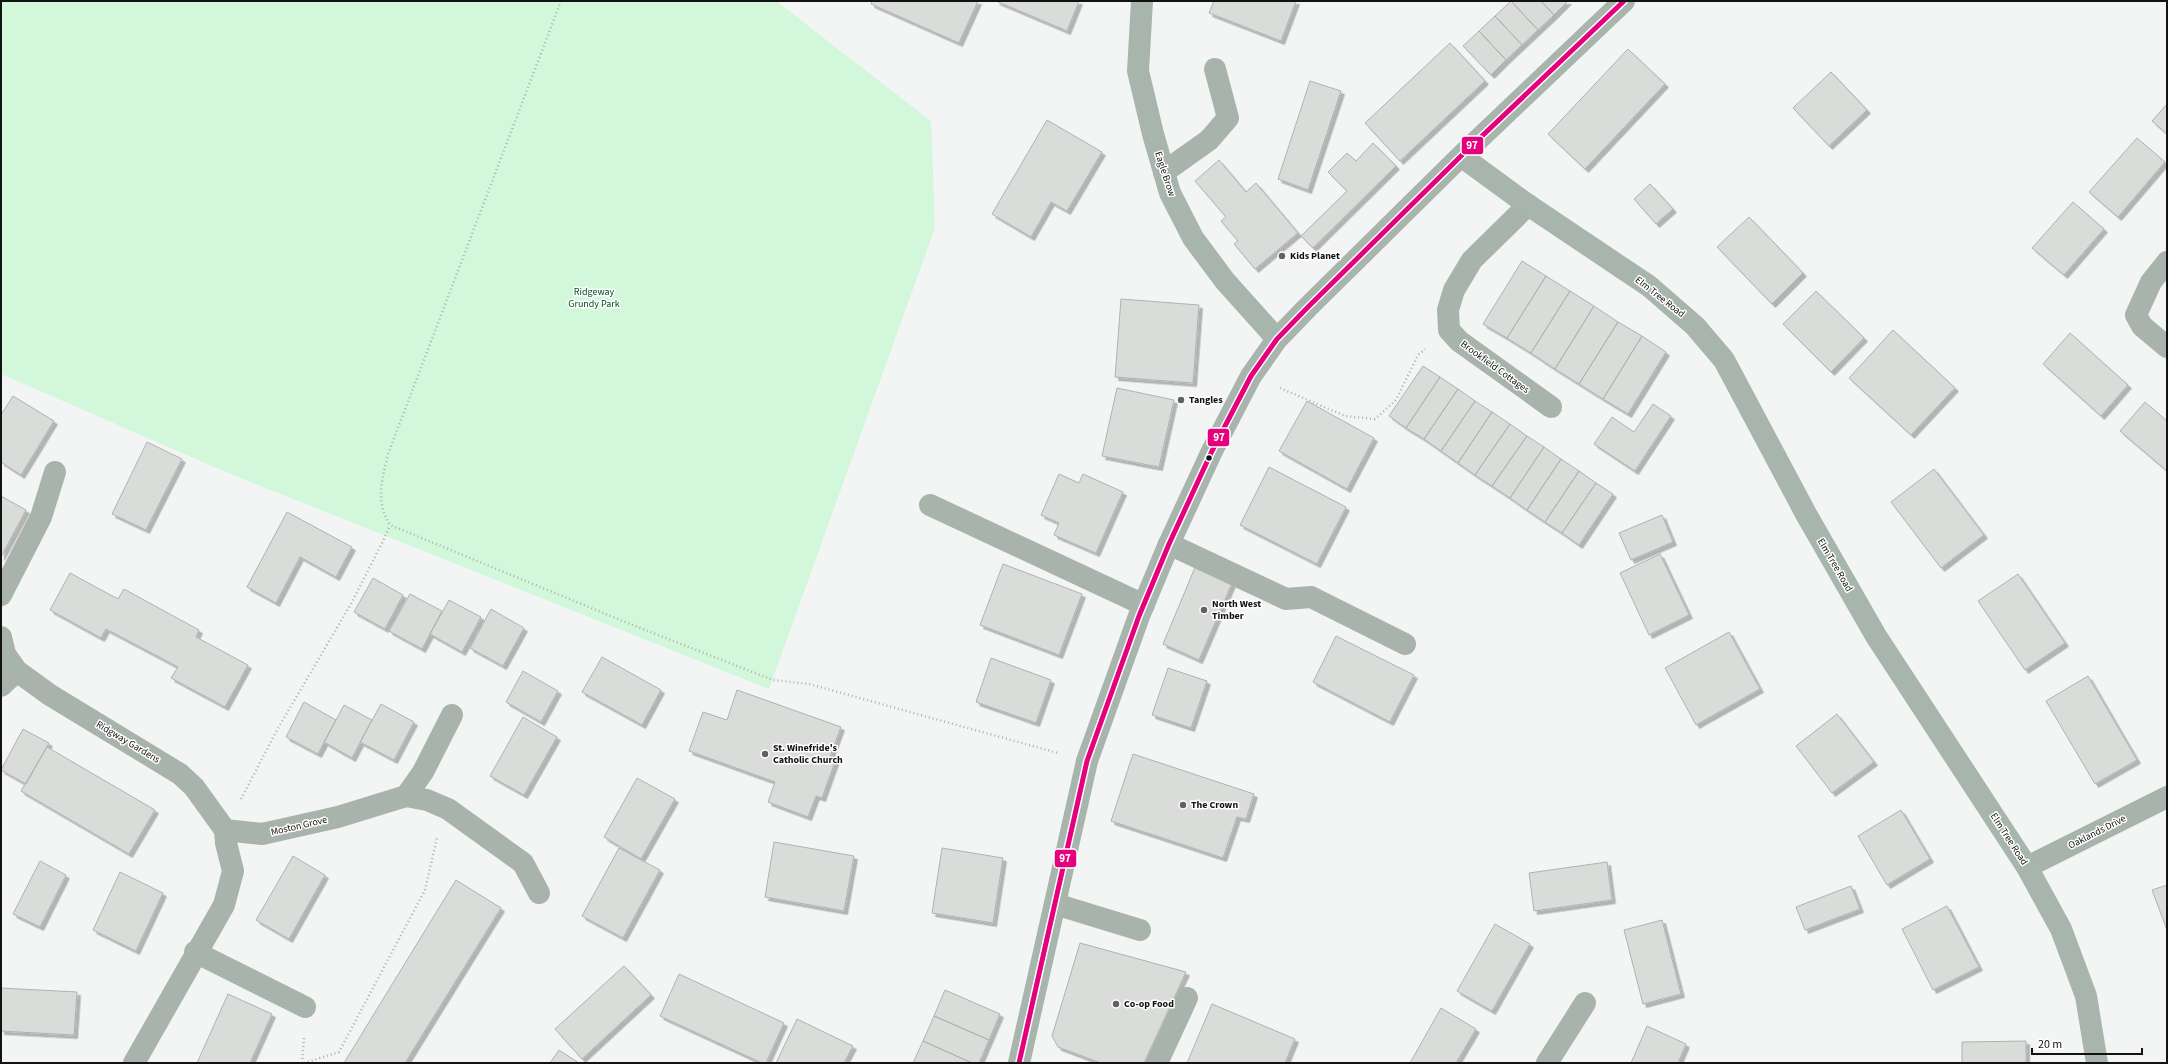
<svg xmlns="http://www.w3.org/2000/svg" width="2168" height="1064" viewBox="0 0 2168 1064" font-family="'Source Sans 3',sans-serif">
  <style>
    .green { fill: #d2f7db }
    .building { fill: #dadcda; stroke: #b0b2b1; filter: url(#shadow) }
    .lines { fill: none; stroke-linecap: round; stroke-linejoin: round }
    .path { stroke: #abb3ad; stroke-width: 2.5; stroke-dasharray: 1 3; stroke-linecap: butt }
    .minor { stroke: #a8b4ab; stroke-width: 22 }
    .major { stroke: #a8b5ad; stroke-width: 22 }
    .bus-1-casing { stroke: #fff; stroke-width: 8 }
    .bus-1 { stroke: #e5007d; stroke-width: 5 }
    .poi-dot { fill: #606160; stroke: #fff; stroke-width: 1.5 }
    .bus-dot { fill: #111211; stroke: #fff; stroke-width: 1.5 }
    .labels { text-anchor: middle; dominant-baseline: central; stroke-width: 3; stroke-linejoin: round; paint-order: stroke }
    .street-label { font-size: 10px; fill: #111211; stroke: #fff }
    .poi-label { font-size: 10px; font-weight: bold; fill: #111211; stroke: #fff; text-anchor: start }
    .park-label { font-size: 10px; fill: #004a20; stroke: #fff }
    .line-badge { stroke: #fff; stroke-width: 1.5 }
    .badge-label { font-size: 11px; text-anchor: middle; font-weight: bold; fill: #fff }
  </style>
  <defs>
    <filter id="shadow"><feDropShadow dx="3.5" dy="3.5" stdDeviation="0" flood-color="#0004"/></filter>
  </defs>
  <rect width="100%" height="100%" fill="#f3f5f4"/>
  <path class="green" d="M1,1H776L931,121L935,228L769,689L228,473L1,374Z"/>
  <path class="building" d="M872,1H978L959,43L871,4Z
    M996,1H1079L1067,31Z
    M1214,1H1296L1281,41L1209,13Z
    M1511,1L1538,30L1522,45L1495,16Z
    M1511,1H1541L1554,15L1538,30Z
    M1541,1H1568L1554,15Z
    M1495,16L1522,45L1506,60L1479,31Z
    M1479,31L1506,60L1491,75L1463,46Z
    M1450,43L1485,81L1400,161L1365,123Z
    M1628,49L1665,84L1585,169L1548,134Z
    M1831,72L1867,110L1829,146L1793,108Z
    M1310,81L1341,91L1308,190L1278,179Z
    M2167,104V134L2152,121Z
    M1047,120L1102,152L1067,211L1051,202L1031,237L992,214Z
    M2137,138L2165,162L2118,217L2089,192Z
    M1373,143L1396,166L1313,248L1301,236L1347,191L1328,172L1347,153L1356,161Z
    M1219,160L1246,192L1256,183L1298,233L1255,269L1234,244L1238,241L1221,221L1226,217L1195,181Z
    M1650,184L1673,209L1656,224L1634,199Z
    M2073,202L2104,229L2064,275L2032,248Z
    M1749,217L1803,273L1772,304L1717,247Z
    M1522,261L1546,276L1507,338L1483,324Z
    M1546,276L1570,291L1531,353L1507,338Z
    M1570,291L1594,306L1555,369L1531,353Z
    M1816,291L1864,338L1831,372L1783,324Z
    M1121,299L1199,305L1193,383L1115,377Z
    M1594,306L1618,322L1579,384L1555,369Z
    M1618,322L1642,336L1603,399L1579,384Z
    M1893,330L1955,388L1911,435L1849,378Z
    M2070,333L2128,385L2101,416L2043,364Z
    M1642,336L1666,352L1628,414L1603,399Z
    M1423,366L1440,377L1406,428L1389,416Z
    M1440,377L1458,389L1424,439L1406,428Z
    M1117,388L1174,400L1159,467L1102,456Z
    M1458,389L1475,401L1441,451L1424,439Z
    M13,396L54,421L21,475L1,462V415Z
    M1307,401L1374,438L1347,489L1279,451Z
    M1475,401L1492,412L1458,463L1441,451Z
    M2145,402L2167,421V471L2120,431Z
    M1653,404L1671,416L1635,471L1594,444L1612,417L1634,432Z
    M1492,412L1510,424L1475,475L1458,463Z
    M1510,424L1527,436L1492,486L1475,475Z
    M1527,436L1544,447L1510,498L1492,486Z
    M147,442L182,459L146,530L112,514Z
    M1544,447L1561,459L1527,510L1510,498Z
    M1561,459L1579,471L1545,522L1527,510Z
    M1269,467L1346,507L1317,564L1240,525Z
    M1934,469L1984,535L1941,568L1891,502Z
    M1579,471L1596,483L1562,533L1545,522Z
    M1059,474L1079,483L1083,474L1123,492L1096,553L1054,535L1059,523L1041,515Z
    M1596,483L1613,494L1579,545L1562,533Z
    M1,496L26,510L1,557Z
    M287,512L352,547L336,577L300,557L276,603L247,587Z
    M1662,515L1673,542L1631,560L1619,533Z
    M1660,554L1689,615L1649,635L1620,573Z
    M1003,564L1082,594L1059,655L980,625Z
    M1196,565L1233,581L1199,660L1163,644Z
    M70,573L118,599L124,589L199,630L196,637L248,665L225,707L171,678L178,667L106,629L101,638L50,610Z
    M2018,574L2065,643L2025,670L1978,601Z
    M373,578L403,595L385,629L354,612Z
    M410,594L442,611L422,649L389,631Z
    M449,600L481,617L462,652L430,634Z
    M491,609L524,628L503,666L470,648Z
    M1729,632L1760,689L1696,725L1665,668Z
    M1336,636L1414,675L1390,722L1313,682Z
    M602,657L661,690L642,725L582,692Z
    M991,658L1051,680L1036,723L976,702Z
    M1168,668L1207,681L1191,728L1152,715Z
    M523,671L558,691L541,722L506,702Z
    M2088,676L2137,760L2095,784L2046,701Z
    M737,690L841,727L830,757L836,759L822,798L816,796L808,817L768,802L775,782L689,751L703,712L727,720Z
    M304,702L336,720L318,754L286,737Z
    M381,704L414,722L394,760L360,742Z
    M344,705L372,720L352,758L324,742Z
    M1837,714L1874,762L1832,793L1796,746Z
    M523,717L557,737L524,795L490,776Z
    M23,729L49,743L26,784L1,770Z
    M47,747L155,810L129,854L21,791Z
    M1133,754L1254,794L1246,819L1237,817L1223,858L1111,821Z
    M637,778L675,799L641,859L604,837Z
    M1901,810L1930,859L1887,885L1858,836Z
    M774,842L854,856L844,911L765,897Z
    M619,848L660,870L623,938L582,916Z
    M942,848L1003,858L993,923L932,913Z
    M293,856L325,875L289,939L256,920Z
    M40,861L66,875L40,927L13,914Z
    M1607,862L1612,900L1534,911L1529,873Z
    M120,872L163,893L136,951L93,930Z
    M456,880L501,908L405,1063H344Z
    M2167,885V930L2152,890Z
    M1851,886L1860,909L1805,930L1796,907Z
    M1947,906L1979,967L1933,990L1902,929Z
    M1662,920L1681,994L1643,1004L1624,930Z
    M1495,924L1530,944L1492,1011L1457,991Z
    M1080,943L1186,972L1144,1063H1101L1058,1047L1052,1036Z
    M624,966L651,995L582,1059L555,1029Z
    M679,974L784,1023L766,1063H762L660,1016Z
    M1,988L77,992L74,1035L1,1031Z
    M945,990L1000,1014L989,1040L934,1016Z
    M228,994L272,1014L250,1063H197Z
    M1212,1004L1295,1039L1285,1063H1187Z
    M1441,1008L1476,1029L1456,1063H1410Z
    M934,1016L989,1040L979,1063H972L923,1041Z
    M797,1019L853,1046L844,1063H776Z
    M1647,1026L1686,1044L1678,1063H1631Z
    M923,1041L972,1063H913Z
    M2026,1041V1063H1962V1042Z
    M559,1050L579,1063H550Z"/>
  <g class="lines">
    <path class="path" d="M561,1L388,454C382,480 375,501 390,525L630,624L773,680L809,684L1058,753
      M1280,388L1345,416L1375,419L1396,400L1418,355L1425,349
      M241,799L277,730L352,602L383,541L390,525
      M302,1063L304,1038
      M304,1063L339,1052L425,890L437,838"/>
    <path class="minor" d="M1164,172L1209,140L1228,118L1215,69
      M1528,205L1472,260L1454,290L1448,310L1449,330L1459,341L1551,407
      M2167,262L2151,282L2136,315L2142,326L2167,347
      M930,505L1144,605
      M1169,544L1286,599L1311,597L1405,644
      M1,595L41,517L55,472
      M1,637L5,654L17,671L50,695L180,774L194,787L225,830
      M1,686L17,671
      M406,796L423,772L452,715
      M225,830L262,834L338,817L406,796L427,800L448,809L523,863L539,893
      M2027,867L2167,797
      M1055,904L1140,930
      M195,952L305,1007
      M134,1063L224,905L233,871L226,843L225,830
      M1157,1063L1187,998
      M1547,1063L1585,1003"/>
    <path class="major" d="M1142,1L1138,71L1153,134L1170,193L1193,238L1225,281L1277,339
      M1461,156L1528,205L1649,286L1695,326L1724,360L1806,514L1876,636L2027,867L2061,929L2086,996L2097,1063
      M1019,1063L1087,761L1139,616L1169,544L1212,451L1251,376L1277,339L1308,307L1461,156L1624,1"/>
    <defs>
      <path id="bus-1" d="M1019,1063L1087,761L1139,616L1169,544L1212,451L1251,376L1277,339L1308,307L1461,156L1624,1"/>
    </defs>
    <use href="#bus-1" class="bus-1-casing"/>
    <use href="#bus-1" class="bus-1"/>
  </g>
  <g class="poi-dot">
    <circle cx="1282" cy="256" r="4"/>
    <circle cx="1181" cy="400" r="4"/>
    <circle cx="1204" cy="610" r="4"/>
    <circle cx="765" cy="754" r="4"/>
    <circle cx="1183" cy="805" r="4"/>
    <circle cx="1116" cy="1004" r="4"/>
  </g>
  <circle class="bus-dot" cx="1209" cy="458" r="3.5"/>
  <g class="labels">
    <g class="street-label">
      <text transform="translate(1165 174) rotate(72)">Eagle Brow</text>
      <text transform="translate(1660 297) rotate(38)">Elm Tree Road</text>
      <text transform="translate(1495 367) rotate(36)">Brookfield Cottages</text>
      <text transform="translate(1835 565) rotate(60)">Elm Tree Road</text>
      <text transform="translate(128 742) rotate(31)">Ridgway Gardens</text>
      <text transform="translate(299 826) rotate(-13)">Moston Grove</text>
      <text transform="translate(2097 832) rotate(-27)">Oaklands Drive</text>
      <text transform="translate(2009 839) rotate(57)">Elm Tree Road</text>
    </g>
    <g class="poi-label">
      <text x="1290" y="256">Kids Planet</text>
      <text x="1189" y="400">Tangles</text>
      <text x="1212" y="604">North West<tspan x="1212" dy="12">Timber</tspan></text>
      <text x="773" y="748">St. Winefride's<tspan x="773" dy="12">Catholic Church</tspan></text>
      <text x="1191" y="805">The Crown</text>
      <text x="1124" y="1004">Co-op Food</text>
    </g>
    <g class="park-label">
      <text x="594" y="292">Ridgeway<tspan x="594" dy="12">Grundy Park</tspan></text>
    </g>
  </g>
  <g class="line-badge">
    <rect x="1461" y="136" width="23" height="19" rx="4" fill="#e5007d"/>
    <rect x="1207" y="428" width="23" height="19" rx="4" fill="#e5007d"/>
    <rect x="1054" y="849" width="23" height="19" rx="4" fill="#e5007d"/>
  </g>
  <g class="badge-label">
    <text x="1472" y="149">97</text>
    <text x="1219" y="441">97</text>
    <text x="1065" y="862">97</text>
  </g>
  <rect width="2168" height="1064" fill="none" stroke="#111211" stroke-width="4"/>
  <path d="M2032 1048v6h110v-6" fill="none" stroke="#111211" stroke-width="2"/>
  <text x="2038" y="1048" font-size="12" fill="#111211" stroke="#ffffff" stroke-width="3" paint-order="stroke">20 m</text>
</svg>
